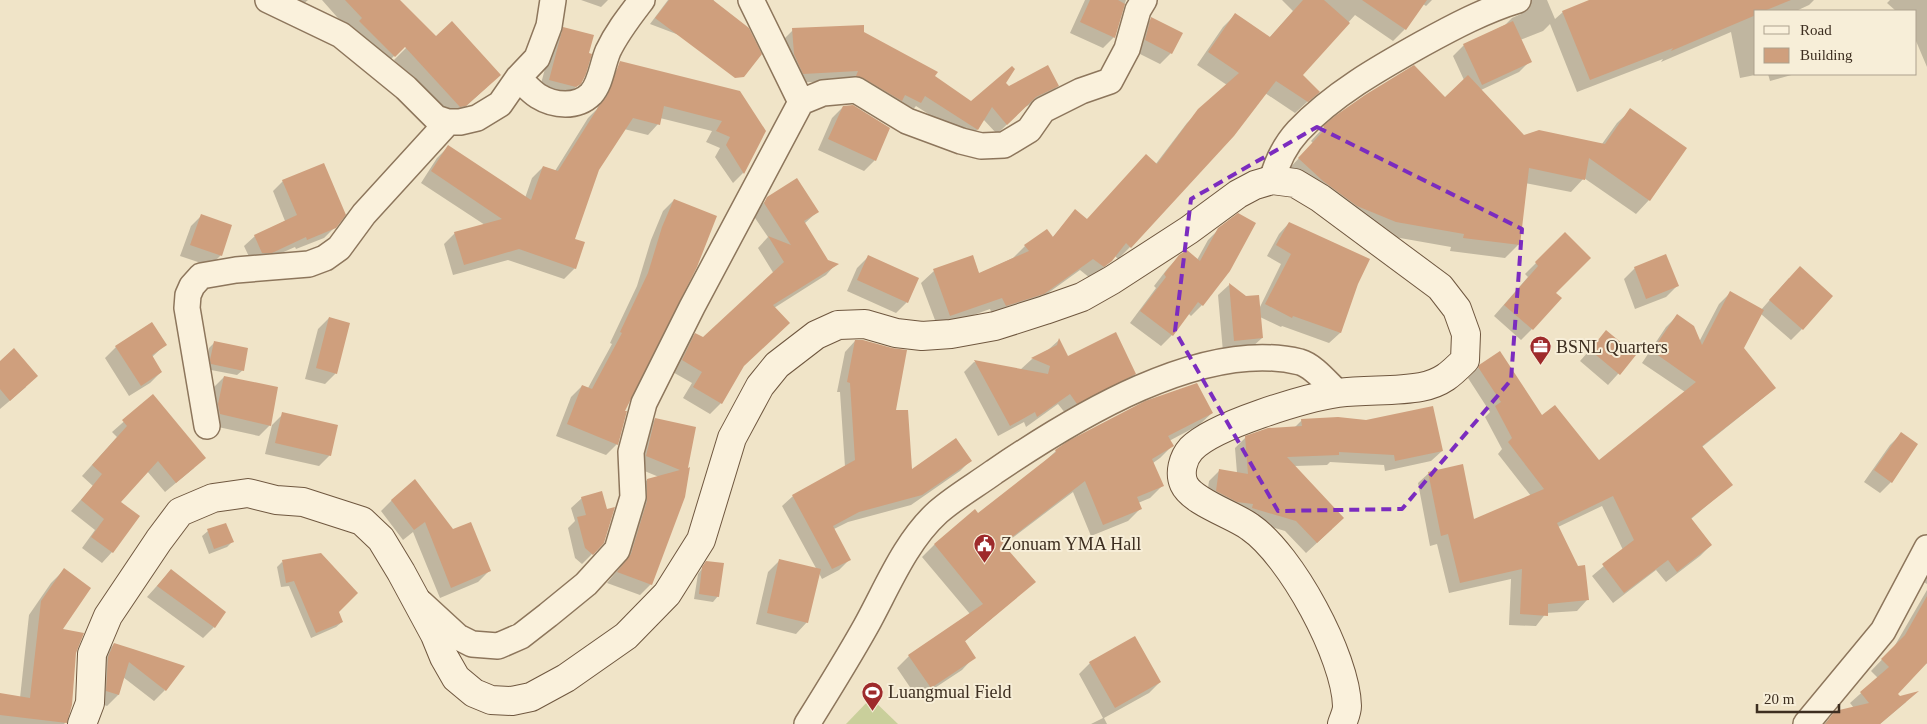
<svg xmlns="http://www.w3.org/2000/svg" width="1927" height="724" viewBox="0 0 1927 724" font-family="Georgia,serif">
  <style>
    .green { fill: #c9cf9b }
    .shadow { fill: #0003 }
    .building { fill: #cf9f7d }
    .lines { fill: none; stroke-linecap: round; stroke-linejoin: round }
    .street-casing { stroke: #8d765c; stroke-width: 28 }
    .secondary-casing { stroke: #6f573f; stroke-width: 30 }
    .street { stroke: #faf1dc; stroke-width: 25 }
    .secondary { stroke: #faf1dc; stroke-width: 28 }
    .marked { fill: none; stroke: #7b2cbf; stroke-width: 4; stroke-dasharray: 10 6; stroke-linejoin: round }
    .labels { text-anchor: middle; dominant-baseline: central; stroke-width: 4; stroke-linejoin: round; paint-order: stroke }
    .poi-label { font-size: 18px; fill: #3d2e20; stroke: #f7eed8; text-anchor: start }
  </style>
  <rect width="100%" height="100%" fill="#f0e4c8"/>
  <path class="green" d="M871,698L898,724H846Z"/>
  <path class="shadow" d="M281,0H308L302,5Z
    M322,0H398L487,87L453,118L447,119L394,60L411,43L409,41L382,68Z
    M581,0H608L601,7Z
    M668,0H714L713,2L750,62L650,24Z
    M1085,0H1126L1114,37L1103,48L1070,33Z
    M1282,0H1432L1426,6L1423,4L1405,29L1393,41L1355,15L1301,75L1318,92L1295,113L1265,93L1233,135L1130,247L1118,259L1115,256L1098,273L1090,278L1080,270L1030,306L993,317L990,309L938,328L921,283L934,271L972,256L979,274L1013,258L1025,246L1052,238L1075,211L1086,220L1155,165L1187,123L1227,85L1197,65L1223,27L1235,15L1269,38L1293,11Z
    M1514,0H1547L1555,19L1563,12L1593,0H1814L1809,5L1796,11H1756V74H1760L1740,78L1731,32L1661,62L1663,59L1577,92L1550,24L1543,31L1520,40L1530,61L1519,72L1481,90L1523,136L1602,144L1617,123L1631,110L1685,148L1649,200L1636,214L1584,178L1571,192L1525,183L1518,245L1505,258L1450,251L1451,247L1383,235L1286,172L1313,143L1311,141L1324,127L1445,99L1464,80L1453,56L1464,45L1505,25L1512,18L1521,14L1520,7Z
    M1890,0H1927V67L1916,41V11H1896L1887,3Z
    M1151,19L1171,53L1160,64L1134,51L1140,30Z
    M566,29L577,86L565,97L539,91L546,65L555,40Z
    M793,30L863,33L971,103L1005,83L1009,87L1058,86L1048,96L1025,107L997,134L983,119L977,130L967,139L916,106L910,113L849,80L793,83L783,40Z
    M623,63L765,131L743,173L733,183L715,157L720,148L706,142L712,131L660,118L658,124L648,135L624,129L598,169L574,240L575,268L564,279L508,260L453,275L444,244L455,233L485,225L421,183L437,158L448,147L525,198L532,178L543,167L555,171L588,118L597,109L607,81Z
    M1768,74H1795L1770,81Z
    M843,107L875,160L864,171L818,150L832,118Z
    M283,181L335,227L324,238L296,249L295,247L261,262L252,263L244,246L255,236L285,221L273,191Z
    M768,198L818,211L804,224L827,261L836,264L826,275L774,308L721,403L710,414L683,398L692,383L671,371L684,345L695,334L703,339L774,274L758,248L768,237L753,215Z
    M674,200L617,444L606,455L556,436L571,397L582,386L588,388L612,344L610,343L637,286L651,240L663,211Z
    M202,215L221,255L210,266L180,256L191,226Z
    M1289,223L1357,283L1340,333L1329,343L1282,326L1281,327L1260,317L1262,338L1250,349L1223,352L1218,295L1229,285L1259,309L1281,264L1267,256L1279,234Z
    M1219,229L1202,305L1191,316L1188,313L1172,335L1161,346L1130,323L1156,288L1154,286L1168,268L1180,256L1197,260L1208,240Z
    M1565,234L1554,293L1532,329L1521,340L1494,316L1528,277L1525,274Z
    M868,257L907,302L896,313L847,291L857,268Z
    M1635,268L1677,286L1666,297L1635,309L1624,279Z
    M1789,278L1802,329L1791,340L1761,314L1743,348L1774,387L1763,398L1702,447L1731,485L1691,519L1711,545L1700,556L1666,582L1656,570L1613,603L1592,576L1623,550L1602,506L1558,527L1587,600L1577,611L1546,613L1536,626L1509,625L1511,579L1449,593L1437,544L1430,546L1418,483L1429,473L1473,521L1531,496L1498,454L1502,449L1485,417L1490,412L1468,378L1480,366L1598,462L1685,392L1642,363L1666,327L1677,316L1699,342L1719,304L1730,293L1761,310Z
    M329,318L336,373L325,384L305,379L318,329Z
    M1606,332L1635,355L1608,385L1580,361Z
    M1059,340L1068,358L1135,374L1124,385L1066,414L1058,404L1026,427L1024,422L998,436L964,372L974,362L1020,370L1032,359L1048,350Z
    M855,341L894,412L911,471L970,461L960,471L911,505L848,522L834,529L849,560L839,570L822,579L819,573L807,622L796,634L756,624L768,572L779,561L817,570L782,506L793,496L845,467L840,392H837L845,352Z
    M214,343L243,370L237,375L206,369L209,348Z
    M165,345L152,357L161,372L150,383L129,396L105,358L116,347Z
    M0,362L26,387L0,409Z
    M224,377L270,425L259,436L209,425L213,388Z
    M153,396L194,468L165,492L147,471L119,502L112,552L102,563L82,548L95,530L71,511L93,486L82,476L117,437L112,432Z
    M1212,413L1199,425L1169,441L1172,446L1160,458L1153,463L1162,486L1150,498L1138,503L1140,509L1128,521L1091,536L1073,492L1003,545L1034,582L964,642L974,657L962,670L918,699L897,668L909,656L970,614L922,557L934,545L974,511L977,515L1043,463L1056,451Z
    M283,414L330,455L319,466L265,454L272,425Z
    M655,419L695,428L651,584L640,595L607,583L620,567L636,513V491L647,480L659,477L635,467L644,430Z
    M1302,420L1442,451L1431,461L1385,471L1384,465L1330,462L1327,465L1294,466L1332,529L1306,553L1285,531L1242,518L1206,502L1209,481L1220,470L1237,473L1235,448L1246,437L1295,427Z
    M1901,434L1891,482L1880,493L1864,482L1890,445Z
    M601,492L592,554L582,564L575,558L568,528L575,521L571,508L582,498Z
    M392,500L452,531L489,571L478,582L440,598L413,532L403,540L381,511Z
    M208,531L232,542L227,547L209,554L202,536Z
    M282,562L338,612L342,622L336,627L311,638L289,586L281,587L277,567Z
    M707,562L718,596L713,602L694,599L698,574Z
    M64,570L61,630L75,653L66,722L64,724H0V694L20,698L29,615L51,583Z
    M171,570L214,627L203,638L147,597Z
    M1927,570V584L1922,581Z
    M1927,590V664L1926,663L1896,693L1906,702L1880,724H1824L1836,712L1854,708L1850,703L1878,678L1871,671L1894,647Z
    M114,644L165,690L154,701L123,677L118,695L107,706L96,702L103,655Z
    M1090,663L1160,682L1149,693L1104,718L1107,724H1091L1103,718L1079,674Z"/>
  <path class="building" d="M345,0H400L436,36L452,21L501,75L466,106L460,107L405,47L395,57L359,21L362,18Z
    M669,0H713L749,28L762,54L744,77L735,78L655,18Z
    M1090,0H1118L1125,4L1115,38L1080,22Z
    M1303,0H1324L1350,23L1303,75L1320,92L1308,102L1276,81L1234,136L1131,248L1126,243L1112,261L1104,267L1093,259L1044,294L1006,306L1002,298L950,316L933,269L973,255L979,273L1029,251L1024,245L1047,229L1053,237L1075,209L1087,219L1146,154L1157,164L1198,109L1239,73L1208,52L1235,13L1270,37Z
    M1362,0H1427L1406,30Z
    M1589,0H1791L1764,11H1756V15L1671,51L1673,48L1590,80L1562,11Z
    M1151,17L1183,33L1172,54L1145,40Z
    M1513,21L1532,62L1482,85L1463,44Z
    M864,25V32L938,72L935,76L971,101L1012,66L1015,69L1006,83L1009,86L1048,65L1059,86L1036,97L1007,125L992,107L978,130L925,96L921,103L905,95L902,101L863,78L856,76L858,71L803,74L794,54L792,28Z
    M563,27L594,35L589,53L592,54L586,74L581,84L576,87L549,80Z
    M620,61L740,91L766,131L744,174L726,145L730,137L716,131L722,121L664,106L660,125L633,118L599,170L575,239L585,242L576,269L519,249L464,265L454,232L502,219L431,171L448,145L531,200L543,166L558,171L599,106L607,96Z
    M1414,65L1445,97L1468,75L1524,135L1539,130L1605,144L1630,108L1687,148L1650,201L1589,158L1585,180L1529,168L1520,245L1463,238L1464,234L1396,222L1357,206L1323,181L1298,158L1325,129L1323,126L1335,116L1365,95Z
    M853,105L890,128L876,161L828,139L843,106Z
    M324,163L346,215L336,228L307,240L306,237L272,253H262L254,235L297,215L282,180Z
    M797,178L819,212L804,221L828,260L839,264L773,305L790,323L744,366L722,404L693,387L702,372L682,360L695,333L703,337L784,262L768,236L791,245L764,203L767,197Z
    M674,199L717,216L697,267L625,411H627L618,445L567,424L582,385L592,389L622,333L620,332L648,273L662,227Z
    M1238,213L1256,223L1230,271L1203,306L1198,302L1173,336L1140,311L1166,277L1164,274L1179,255L1187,250L1200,261L1218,228Z
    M201,214L232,225L222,256L190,245Z
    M1289,222L1370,259L1358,284L1341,333L1293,316L1292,318L1265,304L1291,254L1276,245Z
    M1565,232L1591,258L1556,293L1562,298L1533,330L1504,305L1538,266L1535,262Z
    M1666,254L1679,286L1646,299L1634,267Z
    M868,255L919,278L908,303L857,280Z
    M1800,266L1833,296L1803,330L1769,300Z
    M1229,283L1246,296L1259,295L1263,338L1234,341Z
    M1730,291L1764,310L1744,348L1776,388L1702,446L1733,485L1691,518L1712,545L1677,572L1668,560L1624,593L1602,564L1634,540L1613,496L1557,523L1578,566L1585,565L1589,600L1548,604V616L1520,614L1522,569L1460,583L1448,534L1441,536L1428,472L1463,464L1474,519L1544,489L1508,442L1512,438L1495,406L1501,402L1478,367L1479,365L1500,351L1542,415L1555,405L1599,460L1696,382L1652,351L1677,314L1694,326L1702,345Z
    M329,317L350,323L337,374L316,368Z
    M152,322L167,345L152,355L162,372L141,386L115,346Z
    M1606,330L1636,355L1620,375L1590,350Z
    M1116,332L1136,374L1077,404L1070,394L1037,417L1035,412L1010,426L974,360L1048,374L1050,366L1031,358L1057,345L1059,338L1068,356Z
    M855,340H863L892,348L907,350L896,410H908L912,469L956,438L972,461L922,495L859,512L833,526L851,560L832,569L792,495L855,460L850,383L847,382Z
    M214,341L248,348L244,371L211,364L210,360Z
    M14,348L38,376L10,401L0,389V361Z
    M224,376L278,387L271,426L220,414L218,404Z
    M1197,383L1213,413L1168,436L1174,446L1152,459L1164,486L1137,497L1142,509L1103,525L1085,481L1003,544L1036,582L965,641L976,658L931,688L908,655L983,604L934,544L975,509L978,513L1056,452L1055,450L1068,441L1145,401Z
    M153,394L206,458L176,483L158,461L121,502L140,516L113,553L91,537L104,519L81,500L102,474L92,465L127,426L122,420Z
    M1433,406L1443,451L1395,461L1394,455L1339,452V455L1287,457L1344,518L1317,543L1296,521L1252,508L1253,504L1237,502L1216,491L1219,469L1248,474L1245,436L1268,428L1302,426L1301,419L1338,417L1366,420Z
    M282,412L338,425L331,456L275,443Z
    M655,418L696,427L688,468L690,467L685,497L652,585L617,572L631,554L647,501V479L680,470L646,456Z
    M1901,432L1918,444L1892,483L1874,470Z
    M415,479L453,529L471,522L491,571L451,588L425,522L414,530L391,500Z
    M602,491L607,509L615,507L604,543L593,555L585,548L577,517L586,515L581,497Z
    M226,523L234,542L214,549L207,529Z
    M321,553L358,593L339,612L343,622L316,633L294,581L286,583L282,560Z
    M779,559L821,569L808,623L767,613Z
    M706,561L724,563L719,597L699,594L702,567Z
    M64,568L91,588L63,629L84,633L76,653L72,705L67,723L0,715V693L30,698L41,601Z
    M171,569L226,612L215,628L157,586Z
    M1927,596V663L1898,694L1900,696L1919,691L1880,724H1825L1835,711L1869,703L1860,692L1889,667L1881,659L1905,635Z
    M1135,636L1161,682L1115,708L1089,662Z
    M114,643L133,649L185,666L166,691L129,662L119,695L106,691L108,657Z"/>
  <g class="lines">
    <defs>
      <path id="street" d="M268,0L341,35L406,88L436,118L448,122H460L477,118L500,104L518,78L537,58L549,26L553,0
        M751,0L801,102
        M518,78C524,83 530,91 538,96C554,106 577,108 591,94C601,83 602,65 608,51C617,32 629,17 642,0
        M1272,180C1277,162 1285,145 1298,131C1333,94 1379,68 1422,44C1453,27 1485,10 1518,0
        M207,426L187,308L188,295L192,286L201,276L236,270L309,264L325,258L339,248L364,214L448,122
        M421,603L458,637L472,644L498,646L521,636L548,615L586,584L617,550L633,497L631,452L644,403L692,307L801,102L823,93L856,90L907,121L961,141L981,146L1004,145L1029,130L1043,110L1081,91L1110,81L1127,49L1138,10L1144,0
        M807,724C827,692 847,660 866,626C887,588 905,542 938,512C955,497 976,485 994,472C1072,419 1202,338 1300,362C1314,366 1327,383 1338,393
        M1806,724L1883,631L1927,548"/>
      <path id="secondary" d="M82,724L90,703L92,654L108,616L159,540L180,512L213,498L248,493L276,500L303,502L362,521L381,539L401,572L435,635L444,657L456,678L474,693L491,700L512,701L531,697L566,678L626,636L667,594L701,540L732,438L760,386L777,365L816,335L838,325L865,324L896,333L922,336L951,334L995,326L1045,310L1082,297L1112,280L1189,230L1238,194L1255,185L1272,180L1295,183L1320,198L1440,287L1457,309L1466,334L1465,360C1451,374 1442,383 1421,387C1394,392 1366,389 1338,393C1305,398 1214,425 1191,449C1183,458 1179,473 1184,484C1192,502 1234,515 1250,527C1291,555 1346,657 1347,706C1347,712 1344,718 1342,724"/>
    </defs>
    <use href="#street" class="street-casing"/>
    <use href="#secondary" class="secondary-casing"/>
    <use href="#street" class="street"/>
    <use href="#secondary" class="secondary"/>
  </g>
  <path class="marked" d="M1317,127L1522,229L1511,380L1402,509L1278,511L1175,331L1191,199Z"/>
  <defs>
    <symbol id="office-pin" viewBox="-11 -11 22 30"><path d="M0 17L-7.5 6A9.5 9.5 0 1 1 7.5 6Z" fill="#9e2a2b" stroke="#f7eed8"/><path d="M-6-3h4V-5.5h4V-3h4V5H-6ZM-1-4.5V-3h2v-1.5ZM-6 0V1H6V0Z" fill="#fff"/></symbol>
    <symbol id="civic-pin" viewBox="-11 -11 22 30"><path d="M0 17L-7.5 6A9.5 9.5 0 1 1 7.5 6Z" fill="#9e2a2b" stroke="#f7eed8"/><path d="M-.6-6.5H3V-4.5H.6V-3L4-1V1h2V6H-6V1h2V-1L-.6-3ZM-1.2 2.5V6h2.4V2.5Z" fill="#fff"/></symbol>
    <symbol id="stadium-pin" viewBox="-11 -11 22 30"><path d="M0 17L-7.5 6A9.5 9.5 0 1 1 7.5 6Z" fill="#9e2a2b" stroke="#f7eed8"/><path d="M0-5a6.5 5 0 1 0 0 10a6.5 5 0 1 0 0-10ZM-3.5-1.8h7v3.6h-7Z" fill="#fff"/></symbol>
  </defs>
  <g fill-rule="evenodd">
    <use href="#office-pin" x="1528" y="334" width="25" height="34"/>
    <use href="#civic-pin" x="972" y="532" width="25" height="34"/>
    <use href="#stadium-pin" x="860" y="680" width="25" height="34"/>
  </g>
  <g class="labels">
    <g class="poi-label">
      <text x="1556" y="347">BSNL Quarters</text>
      <text x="1001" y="544">Zonuam YMA Hall</text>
      <text x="888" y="692">Luangmual Field</text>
    </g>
  </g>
  <rect x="1754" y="10" width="162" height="65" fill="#f7eed8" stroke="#ada18e"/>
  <rect x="1764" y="26" width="25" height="8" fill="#faf1dc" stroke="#ada18e"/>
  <text x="1800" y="35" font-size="15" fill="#3d2e20">Road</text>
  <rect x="1764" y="48" width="25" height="15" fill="#cf9f7d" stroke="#ada18e"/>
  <text x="1800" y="60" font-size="15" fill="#3d2e20">Building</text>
  <path d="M1757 704v8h82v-8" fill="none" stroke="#3d2e20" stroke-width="2.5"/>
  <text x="1764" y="704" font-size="15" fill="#3d2e20" stroke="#f7eed8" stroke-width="4" paint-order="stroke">20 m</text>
</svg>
